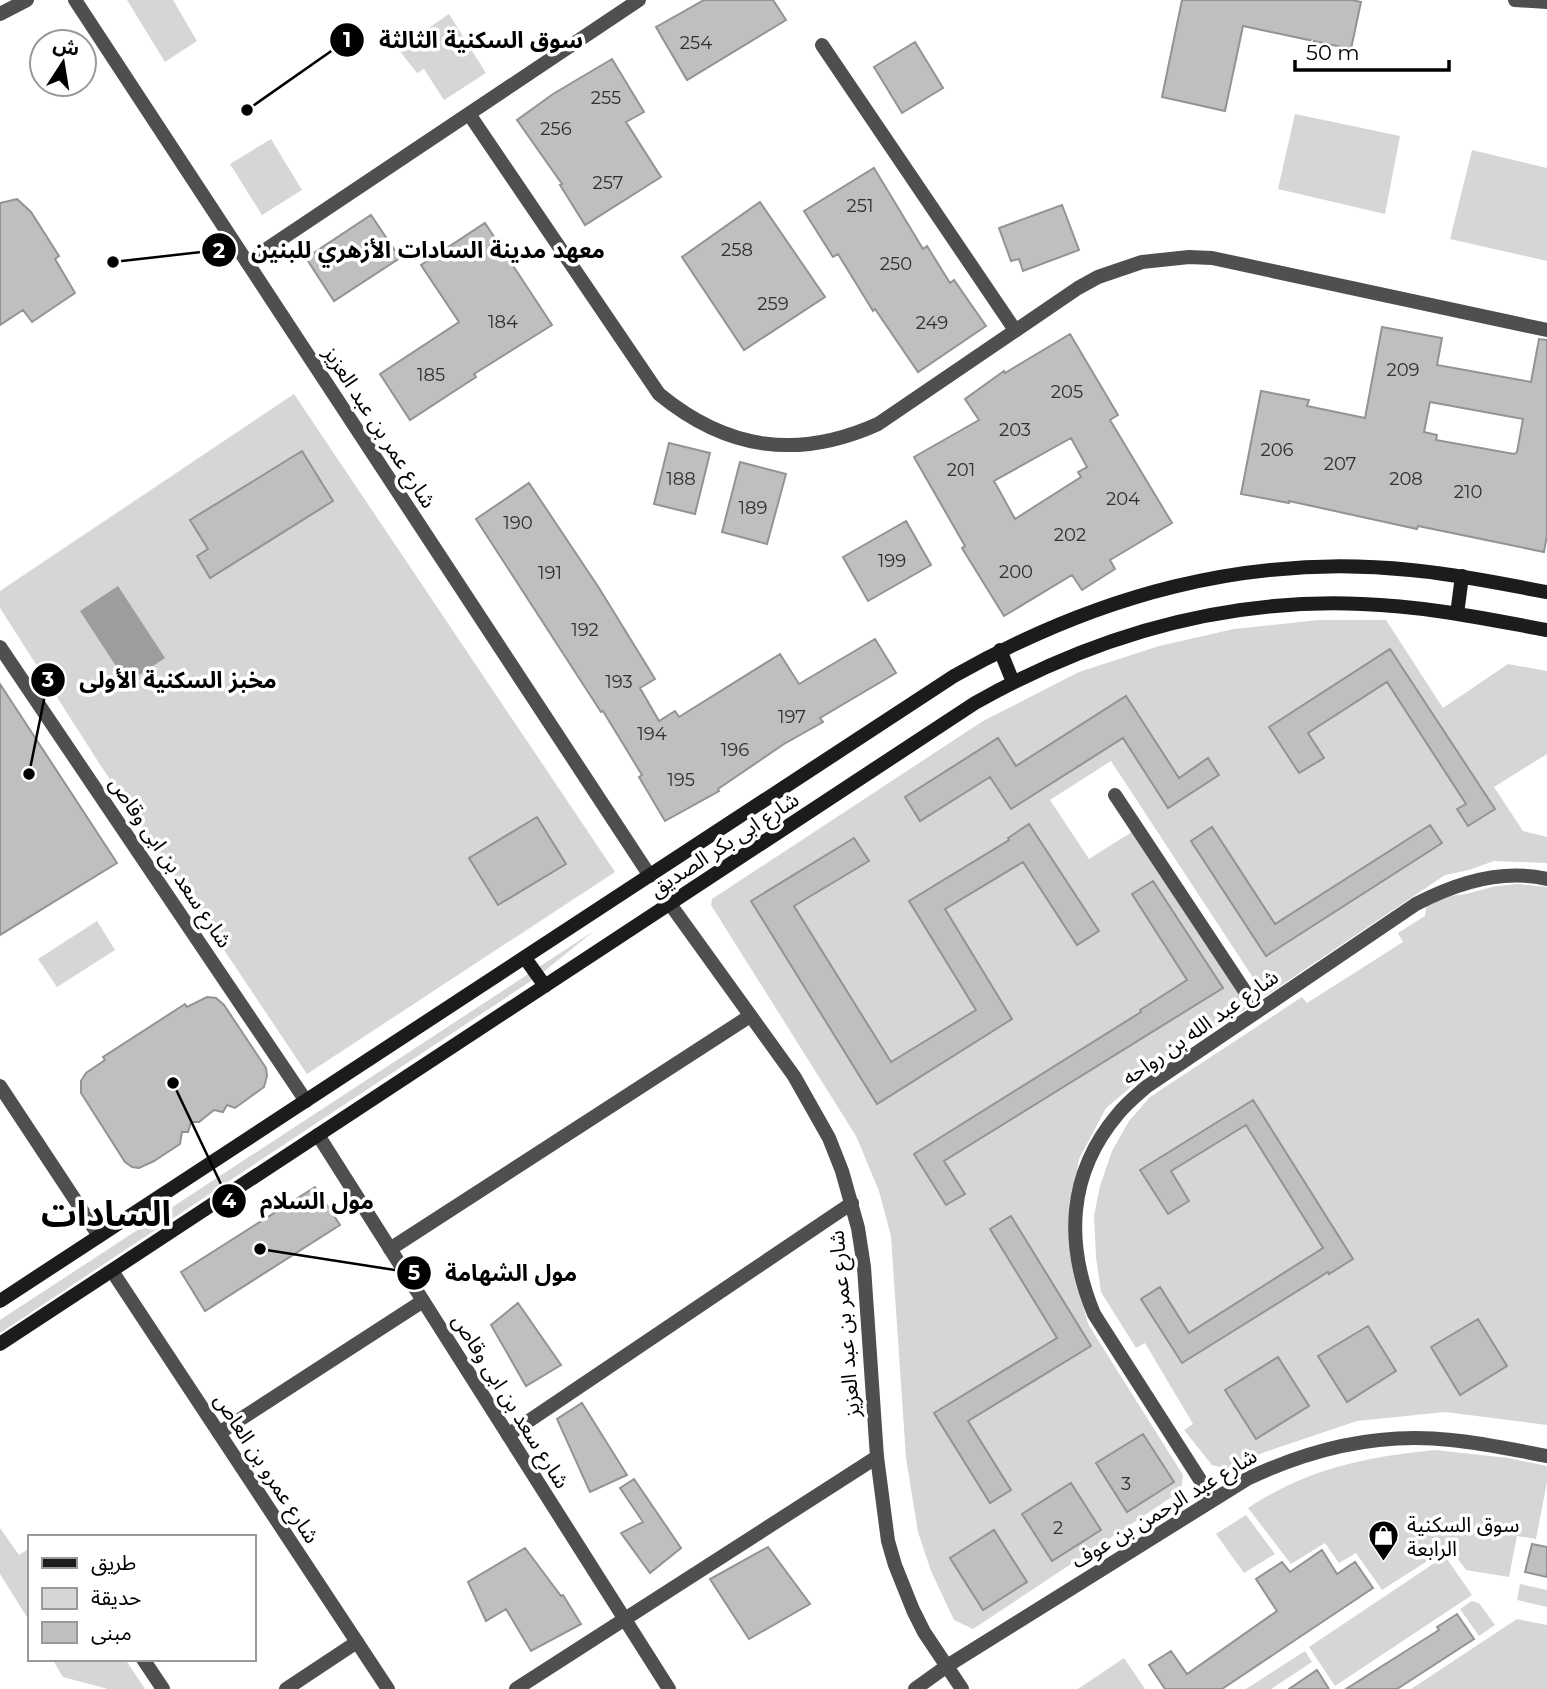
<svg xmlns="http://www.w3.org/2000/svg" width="1547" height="1689" viewBox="0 0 1547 1689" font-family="Montserrat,'Noto Sans Arabic',sans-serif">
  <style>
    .green { fill: #d6d6d6 }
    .water { fill: #9d9d9d }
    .building { fill: #bfbfbf; stroke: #939393; stroke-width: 2; fill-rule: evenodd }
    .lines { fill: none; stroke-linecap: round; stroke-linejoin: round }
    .minor { stroke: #4f4f4f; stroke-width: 14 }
    .tertiary { stroke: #4f4f4f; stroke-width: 14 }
    .secondary { stroke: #1c1c1c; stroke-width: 14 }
    .labels { text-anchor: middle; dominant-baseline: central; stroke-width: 7; stroke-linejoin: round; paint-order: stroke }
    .number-label { font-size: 18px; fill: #303030 }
    .street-label { font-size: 21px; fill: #000; stroke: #fff }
    .poi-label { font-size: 21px; fill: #000; stroke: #fff; text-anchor: start }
    .town-label { font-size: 35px; font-weight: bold; fill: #000; stroke: #fff }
    .leader { fill: none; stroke: #000; stroke-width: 2.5 }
    .callout-dot { fill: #000; stroke: #fff; stroke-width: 2.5 }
    .mark-label { font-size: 21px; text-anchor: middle; font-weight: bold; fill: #fff }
    .callout-label { font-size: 23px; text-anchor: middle; font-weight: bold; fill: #000; stroke: #fff; stroke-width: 7; stroke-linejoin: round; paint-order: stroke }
  </style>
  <rect width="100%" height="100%" fill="#fff"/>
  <path class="green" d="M127,0H173L197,41L165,62Z
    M449,14L486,73L444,100L424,69L417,73L398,49Z
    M1295,114L1400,136L1385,214L1278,189Z
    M271,139L302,190L262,215L230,164Z
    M1472,150L1547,168V261L1450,239Z
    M294,394L615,872L307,1074L99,763L0,608V591Z
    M1319,620H1386L1443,708L1508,664L1547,671V754L1494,787L1523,831L1547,837V863L1494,861L1469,870L1445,875L1265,996L1111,761L1050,800L1089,859L1135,830L1251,1006L1168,1056L1106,1108L1079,1159L1071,1209L1074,1271L1088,1324L1183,1475L1181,1491L973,1629L954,1620L931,1571L918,1532L906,1458L891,1236L879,1191L856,1136L711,905L712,899L983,721L1079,672L1159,646L1234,629Z
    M1518,884L1547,887V1425L1445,1412L1357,1421L1265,1452L1227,1469L1212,1465L1184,1430L1193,1424L1145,1343L1136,1348L1101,1292L1096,1257L1094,1216L1100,1186L1112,1151L1129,1121L1150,1097L1302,997L1307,1003L1403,942L1398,933L1425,916L1427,899L1466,894L1496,886Z
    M97,921L115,950L57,987L38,959Z
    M594,931L537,977L0,1333V1320Z
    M1435,1450L1508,1458L1547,1466V1482L1536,1539L1517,1536L1509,1577L1466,1570L1449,1547L1382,1590L1356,1553L1339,1563L1325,1543L1291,1564L1248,1508C1307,1469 1365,1457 1435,1450Z
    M1246,1515L1275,1554L1244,1573L1216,1534Z
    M0,1528L19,1555L30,1548V1622L0,1574Z
    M1445,1556L1472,1595L1335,1686L1309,1647Z
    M1520,1584L1547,1590V1607L1517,1600Z
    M1472,1601L1479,1603L1495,1625L1479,1636L1460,1609Z
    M1517,1619L1547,1625V1689H1411Z
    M1305,1651L1312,1662L1271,1689H1246Z
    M1124,1658L1145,1689H1078Z
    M52,1659H125L145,1689H108L63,1677Z"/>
  <path class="water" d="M118,586L165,658L127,683L80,611Z"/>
  <path class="building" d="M704,0H773L786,20L687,80L656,27Z
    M1182,0H1352L1361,2L1351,49L1243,26L1225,111L1162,97Z
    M915,42L943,88L902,113L874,67Z
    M612,59L644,112L626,122L661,177L585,225L560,185L562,184L517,120L553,94Z
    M874,168L923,249L927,246L950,283L954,280L986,326L918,372L875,309L873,311L838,254L833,257L804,211Z
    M17,199L31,212L59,256L55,259L75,293L32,322L23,310L0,325V203Z
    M760,202L825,297L744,350L682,257Z
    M1062,205L1079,250L1023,271L1019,259L1011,261L999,228Z
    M371,215L400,258L334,301L306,258Z
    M485,223L552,325L474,374L476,377L410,420L380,374L459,322L421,265Z
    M1382,327L1442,338L1437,365L1531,382L1539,339L1547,340V535L1544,552L1418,526L1417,529L1289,501V503L1241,494L1261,391L1309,400L1307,406L1365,418ZM1430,402L1523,419L1517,452L1514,454L1436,440L1437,435L1424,432Z
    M1070,334L1118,415L1110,420L1172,523L1110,560L1115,569L1082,590L1072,575L1004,616L962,548L965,546L914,457L979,420L965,399L1004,371L1005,373ZM1071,438L1087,467L1078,472L1081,477L1015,519L994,481Z
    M669,443L710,453L695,514L654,504Z
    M302,451L333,501L210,578L197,556L208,549L190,520Z
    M740,462L786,474L767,544L722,532Z
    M529,483L599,588L655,679L640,688L659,721L675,711L679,717L780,654L799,684L875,639L896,673L820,718L823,722L784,744L718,789L719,791L665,821L639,777L642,775L603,711L601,712L476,519Z
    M906,521L931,565L868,601L843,557Z
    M1390,649L1495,809L1468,826L1457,809L1466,804L1387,682L1308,733L1324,758L1299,773L1269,727Z
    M0,684L117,863L0,935Z
    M1126,696L1179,778L1208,758L1219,775L1168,808L1123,738L1011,809L990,777L920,821L905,797L998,738L1016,766Z
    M537,817L566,864L498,905L469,858Z
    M1029,824L1099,931L1077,945L1023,862L945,909L1012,1019L877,1104L751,901L854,838L869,861L794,906L891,1062L976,1010L909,901L1009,840L1008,838Z
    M1430,825L1442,843L1266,956L1191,841L1212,827L1275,924Z
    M1153,881L1223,988L944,1161L965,1194L946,1205L914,1154L1141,1012L1140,1010L1187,980L1132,894Z
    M207,997L216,998L224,1005L266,1068L267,1076L264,1087L235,1108L227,1105L223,1112L214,1110L199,1122H191L188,1132H182L180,1144L154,1161L139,1168L132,1167L125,1162L81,1093V1081L86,1073L105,1060L103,1057L185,1004L187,1007Z
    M1253,1100L1353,1259L1329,1274L1328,1272L1182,1363L1141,1299L1160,1287L1189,1333L1323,1248L1246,1125L1171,1171L1189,1201L1168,1214L1140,1170Z
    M315,1187L340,1225L205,1311L181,1272Z
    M1011,1216L1091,1346L968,1421L1011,1490L990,1503L934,1413L1057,1338L990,1229Z
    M518,1303L561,1365L526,1386L491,1325Z
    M1478,1319L1507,1366L1460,1395L1431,1347Z
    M1368,1326L1396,1371L1347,1402L1318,1356Z
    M1278,1357L1309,1406L1256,1439L1225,1390Z
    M582,1403L627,1475L590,1492L557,1419Z
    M1143,1434L1174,1482L1127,1512L1096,1463Z
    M634,1479L681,1548L650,1573L621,1533L643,1522L620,1488Z
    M1071,1483L1101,1530L1052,1561L1022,1514Z
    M994,1530L1027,1582L983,1610L950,1558Z
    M1532,1544L1547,1547V1577L1525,1572Z
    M768,1547L810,1604L749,1639L710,1579Z
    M525,1548L561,1596L563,1595L581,1624L531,1651L506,1609L486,1621L468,1582Z
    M1322,1550L1337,1574L1355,1562L1373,1588L1222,1689H1165L1149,1665L1171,1651L1187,1674L1277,1611L1256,1579L1282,1562L1290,1572Z
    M1457,1614L1474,1639L1397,1689H1346L1439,1630L1437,1627Z
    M1317,1670L1329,1689H1289Z"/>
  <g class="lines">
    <path class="minor" d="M1515,0L1547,2
      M0,14L27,0
      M822,45L1015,330
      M469,114L659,394C727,450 798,460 878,424L1078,288L1098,277L1142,262L1189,257L1212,258L1547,330
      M247,262L639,0
      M1115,795L1258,1011
      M390,1249L750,1016
      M219,1433L423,1301
      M508,1435L852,1203
      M1213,1500L1094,1314C1065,1244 1067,1174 1118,1114C1126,1104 1136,1096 1146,1087L1416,904C1456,883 1501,868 1547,879
      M143,1659L163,1689
      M286,1689L357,1642
      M516,1689L877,1457
      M915,1689L947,1666L1247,1479C1312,1448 1379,1432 1451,1440C1483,1443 1515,1450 1547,1456"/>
    <path class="tertiary" d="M75,0L650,876
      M0,647L306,1101
      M670,904L794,1076L829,1138L842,1171L858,1228L864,1267L877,1457L888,1541L895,1565L913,1610L924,1632L962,1689
      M0,1086L99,1236
      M318,1135L669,1689
      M112,1271L388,1689"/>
    <path class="secondary" d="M1457,614L1462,576
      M1000,650L1013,682
      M525,958L545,986
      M0,1301L954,676C1096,596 1246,553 1411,570C1457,574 1502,584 1547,592
      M0,1344L975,703C1094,636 1225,598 1362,604C1425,606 1486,619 1547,630"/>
  </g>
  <defs>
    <symbol id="shop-pin" viewBox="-11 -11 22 30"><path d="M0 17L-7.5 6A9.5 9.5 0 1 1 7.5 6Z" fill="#000" stroke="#fff"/><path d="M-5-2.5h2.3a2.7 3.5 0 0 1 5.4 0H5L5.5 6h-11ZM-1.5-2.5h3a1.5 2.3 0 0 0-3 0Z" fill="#fff"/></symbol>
  </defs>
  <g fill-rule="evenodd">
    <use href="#shop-pin" x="1366" y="1518" width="35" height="47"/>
  </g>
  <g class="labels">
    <g class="number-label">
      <text x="696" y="43">254</text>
      <text x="606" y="98">255</text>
      <text x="556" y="129">256</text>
      <text x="608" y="183">257</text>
      <text x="860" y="206">251</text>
      <text x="737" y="250">258</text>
      <text x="896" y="264">250</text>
      <text x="773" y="304">259</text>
      <text x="503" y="322">184</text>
      <text x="932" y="323">249</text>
      <text x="1403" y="370">209</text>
      <text x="431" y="375">185</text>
      <text x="1067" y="392">205</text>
      <text x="1015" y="430">203</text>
      <text x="1277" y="450">206</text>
      <text x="1340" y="464">207</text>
      <text x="961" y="470">201</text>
      <text x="681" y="479">188</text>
      <text x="1406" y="479">208</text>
      <text x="1468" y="492">210</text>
      <text x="1123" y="499">204</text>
      <text x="753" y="508">189</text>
      <text x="518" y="523">190</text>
      <text x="1070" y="535">202</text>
      <text x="892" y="561">199</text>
      <text x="1016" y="572">200</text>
      <text x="550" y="573">191</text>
      <text x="585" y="630">192</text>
      <text x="619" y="682">193</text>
      <text x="792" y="717">197</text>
      <text x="652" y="734">194</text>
      <text x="735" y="750">196</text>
      <text x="681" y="780">195</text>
      <text x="1126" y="1484">3</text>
      <text x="1058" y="1528">2</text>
    </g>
    <g class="street-label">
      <text transform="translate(380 427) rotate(57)">شارع عمر بن عبد العزيز</text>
      <text transform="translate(724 844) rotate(-33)">شارع ابى بكر الصديق</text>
      <text transform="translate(171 862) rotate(56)">شارع سعد بن ابى وقاص</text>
      <text transform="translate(1200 1027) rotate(-35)">شارع عبد الله بن رواحه</text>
      <text transform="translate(844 1324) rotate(-95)">شارع عمر بن عبد العزيز</text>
      <text transform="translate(511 1401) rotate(58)">شارع سعد بن ابى وقاص</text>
      <text transform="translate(267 1468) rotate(57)">شارع عمرو بن العاص</text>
      <text transform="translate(1164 1508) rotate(-31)">شارع عبد الرحمن بن عوف</text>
    </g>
    <g class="poi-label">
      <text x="1407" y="1524">سوق السكنية<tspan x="1407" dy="24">الرابعة</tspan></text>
    </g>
    <g class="town-label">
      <text x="106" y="1213">السادات</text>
    </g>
  </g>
  <path class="leader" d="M247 110L347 40M113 262L219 250M29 774L48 680M173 1083L229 1201M260 1249L414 1273"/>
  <g class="callout-dot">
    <circle cx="247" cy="110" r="7"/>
    <circle cx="113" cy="262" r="7"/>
    <circle cx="29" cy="774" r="7"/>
    <circle cx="173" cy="1083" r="7"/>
    <circle cx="260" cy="1249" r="7"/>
    <circle cx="347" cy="40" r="18"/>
    <circle cx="219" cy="250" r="18"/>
    <circle cx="48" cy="680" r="18"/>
    <circle cx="229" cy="1201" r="18"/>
    <circle cx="414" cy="1273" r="18"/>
  </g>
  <g class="mark-label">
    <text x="347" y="47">1</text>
    <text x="219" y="258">2</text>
    <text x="48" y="687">3</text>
    <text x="229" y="1208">4</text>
    <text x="414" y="1280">5</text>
  </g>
  <g class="callout-label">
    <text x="481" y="48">سوق السكنية الثالثة</text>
    <text x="428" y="258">معهد مدينة السادات الأزهري للبنين</text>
    <text x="178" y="688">مخبز السكنية الأولى</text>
    <text x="317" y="1209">مول السلام</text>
    <text x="511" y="1281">مول الشهامة</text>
  </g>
  <rect x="28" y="1535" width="228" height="126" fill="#ffffff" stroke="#999999" stroke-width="2"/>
  <rect x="42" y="1558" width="35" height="10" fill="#1c1c1c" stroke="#999999" stroke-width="2"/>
  <text x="91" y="1570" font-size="21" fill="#000000">طريق</text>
  <rect x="42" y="1588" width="35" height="21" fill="#d6d6d6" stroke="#999999" stroke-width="2"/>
  <text x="91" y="1605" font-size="21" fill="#000000">حديقة</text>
  <rect x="42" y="1622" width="35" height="21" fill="#bfbfbf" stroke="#999999" stroke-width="2"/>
  <text x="91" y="1640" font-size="21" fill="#000000">مبنى</text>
  <g transform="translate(63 63) rotate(12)"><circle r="33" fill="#ffffff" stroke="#999999" stroke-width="2"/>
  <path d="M0-5L12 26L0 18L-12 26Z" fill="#000000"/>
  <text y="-10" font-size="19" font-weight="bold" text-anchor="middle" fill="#000000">ش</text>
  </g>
  <path d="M1295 60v10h154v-10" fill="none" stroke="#000000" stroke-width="3.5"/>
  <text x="1306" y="60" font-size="21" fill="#000000" stroke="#ffffff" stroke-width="5" paint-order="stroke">50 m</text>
</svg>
